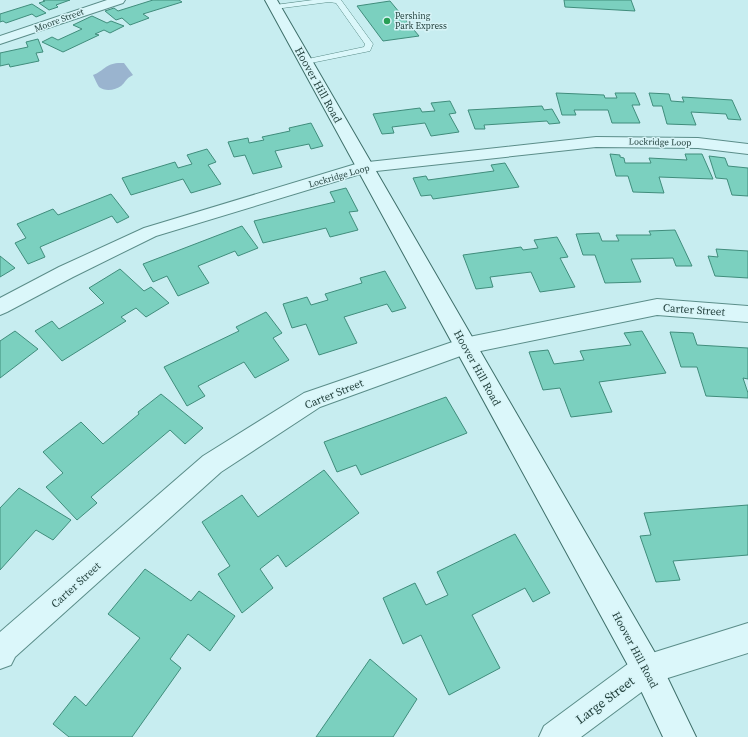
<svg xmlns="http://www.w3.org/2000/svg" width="748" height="737" viewBox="0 0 748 737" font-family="'Source Serif 4',serif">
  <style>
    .green { fill: #9ab4cf }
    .building { fill: #7bd0bf; stroke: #408d7c }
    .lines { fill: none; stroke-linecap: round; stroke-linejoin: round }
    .lane-casing { stroke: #5b8d89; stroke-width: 1 }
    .street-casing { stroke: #5b8d89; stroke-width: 2 }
    .secondary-casing { stroke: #3e6f6a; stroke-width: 2 }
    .lane { fill: #dbf7fa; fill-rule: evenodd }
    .street { fill: #dbf7fa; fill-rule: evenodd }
    .secondary { fill: #dbf7fa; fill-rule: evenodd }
    .poi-dot { fill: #289f55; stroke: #d7f4f7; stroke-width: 1.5 }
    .labels { text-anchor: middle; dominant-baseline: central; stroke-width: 3; stroke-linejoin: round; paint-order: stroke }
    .far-poi-label { font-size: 9px; fill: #1f3d39; stroke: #d7f4f7; text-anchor: start }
    .far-street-label { font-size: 9px; fill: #1f3d39; stroke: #d7f4f7 }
    .street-label { font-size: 11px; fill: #1f3d39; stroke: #d7f4f7 }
    .near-street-label { font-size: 13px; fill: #1f3d39; stroke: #d7f4f7 }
  </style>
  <rect width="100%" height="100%" fill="#c7edf0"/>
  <path class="green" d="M118,63H124L133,75C125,79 126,82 121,86C116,90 105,92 99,87C97,84 95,79 93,75C104,71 105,64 118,63Z"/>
  <path class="building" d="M43,0H70L56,5L58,7L49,10L39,3L45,1Z
    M153,0H179L182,2L143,14L149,18L130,25L122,18L116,20L105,11L114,8L118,11Z
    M564,0H631L635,11L565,7Z
    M390,1L419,36L383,41L357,6Z
    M32,4L46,13L36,17L32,14L6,23L3,21L0,22V14Z
    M92,16L107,23L111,21L124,26L110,33L104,30L95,34L99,35L63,52L42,42L52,37L58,40L82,29L73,25Z
    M38,39L43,52L36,53L39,61L10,67L9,64L0,66V53L28,47L26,42Z
    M556,93L604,95L605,98H617L615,93H635L640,105H632L640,123H612L608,110H574L576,115H562Z
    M649,93L669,94L671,101L684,102L682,97L732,100L741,120L728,119L726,114L691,112L696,125L667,124L662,106H653Z
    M450,101L456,113L449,114L459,132L431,136L425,123L392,127L394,133L382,134L373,114L420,108L422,112L435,111L431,103Z
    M542,106L544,110L552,109L560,123L549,124L547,121L484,125L485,129H475L468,110Z
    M311,123L323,146L311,149L309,144L275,151L282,167L253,174L245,155L234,157L228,142L248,138L249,143L264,140L262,137L290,131L289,128Z
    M207,149L216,162L208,165L221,184L191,193L183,179L131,195L122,178L175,162L178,168L192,164L187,155Z
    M610,154L620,155V157L624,158L625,163H651L649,158L687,160L685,154H702L713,179L659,177L664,193L633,192L628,176H616Z
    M709,156L725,158L728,166L748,168V196L732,195L727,179L716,178Z
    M505,163L519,187L433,199L431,195L421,196L413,178L426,176L428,180L494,171L491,165Z
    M346,188L358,211L349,212L358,230L330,237L326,228L263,243L254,221L335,202L330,192Z
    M111,194L129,217L117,223L112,216L40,247L45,257L28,264L15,243L26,238L17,224L53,209L58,215Z
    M242,226L258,248L238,256L235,251L198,266L209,283L178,296L167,276L153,282L143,264Z
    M675,230L692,266H676L673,258L631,259L641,282L605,283L595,255H583L576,234L599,233L602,241H619L616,235H651L649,231Z
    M557,237L568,257L560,258L575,287L540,292L531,272L490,277L493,287L476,289L463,255L521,247L523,250L538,248L534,240Z
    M716,249L748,251V278L715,276L708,256L718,257Z
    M0,256L15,268L0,277Z
    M120,269L144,291L151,287L169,303L146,317L136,308L121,317L126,321L62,361L35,331L52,321L59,329L104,303L89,288Z
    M385,271L406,308L392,312L387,304L344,317L357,343L319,355L306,324L292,328L283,304L307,297L311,305L328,300L325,294L362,283L360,278Z
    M266,312L282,333L273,338L289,360L255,378L244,362L198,386L205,396L187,406L164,367L239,331L236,327Z
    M15,331L38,349L0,378V341Z
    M642,331L666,373L599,382L612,412L571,417L560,388L543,390L529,352L548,350L554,364L584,360L580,351L631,345L624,333Z
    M670,332L693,333L697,345L748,348V379L743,378L748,393V398L706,396L697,367H681Z
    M161,394L203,428L185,444L170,430L91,497L97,503L77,520L46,487L63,473L43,452L81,422L103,444L139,414L138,412Z
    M446,397L467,433L361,475L356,465L337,472L324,442Z
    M324,470L359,513L286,567L278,555L260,569L273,588L242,613L218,574L230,566L202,522L242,495L258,517Z
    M19,488L71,520L53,540L36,530L0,570V508Z
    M748,505V555L673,561L680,580L656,582L640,536L651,535L644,513Z
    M515,534L550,593L533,602L525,588L472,615L500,668L449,695L421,635L403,644L383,598L415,583L426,605L448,595L437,572Z
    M145,569L191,601L199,591L235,616L210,651L188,634L170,659L181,668L132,737H69L53,724L75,696L86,706L140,638L108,614Z
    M370,659L417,699L393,737H316Z"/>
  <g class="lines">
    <defs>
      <path id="lane" d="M313,0H341L373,44L370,51L306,64H303V60L364,47L365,44L336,3L329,2L275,9L271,7L275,5Z"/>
      <path id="street" d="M107,0H125L123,3L0,44V36Z
        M596,137L698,138L748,144V154L698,148L596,147L367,172L156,236L73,277L7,312L0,315V298L59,267L144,228L359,163Z
        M657,299L748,306V322L657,315L466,354L320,407L221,472L15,657L11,665L0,669V632L203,456L304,393L464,338Z
        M748,623V653L655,682L581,737H539L544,726L636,658Z"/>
      <path id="secondary" d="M265,0H277L658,658L696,737H663L636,680Z"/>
    </defs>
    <use href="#lane" class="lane-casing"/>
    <use href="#street" class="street-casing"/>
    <use href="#secondary" class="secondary-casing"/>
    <use href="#lane" class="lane"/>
    <use href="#street" class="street"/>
    <use href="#secondary" class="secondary"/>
  </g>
  <circle class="poi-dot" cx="387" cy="21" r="4"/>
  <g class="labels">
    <g class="far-poi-label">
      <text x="395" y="16">Pershing<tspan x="395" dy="10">Park Express</tspan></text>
    </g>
    <g class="far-street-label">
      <text transform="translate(59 20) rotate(-20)">Moore Street</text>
      <text transform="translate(660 142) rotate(1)">Lockridge Loop</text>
      <text transform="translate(339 176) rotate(-16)">Lockridge Loop</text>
    </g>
    <g class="street-label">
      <text transform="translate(318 85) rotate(61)">Hoover Hill Road</text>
      <text transform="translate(694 310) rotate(4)">Carter Street</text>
      <text transform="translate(477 368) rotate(61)">Hoover Hill Road</text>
      <text transform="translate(334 394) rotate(-22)">Carter Street</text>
      <text transform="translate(76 585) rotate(-42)">Carter Street</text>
      <text transform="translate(635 650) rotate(62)">Hoover Hill Road</text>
    </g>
    <g class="near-street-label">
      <text transform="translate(605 700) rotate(-37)">Large Street</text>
    </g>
  </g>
</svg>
